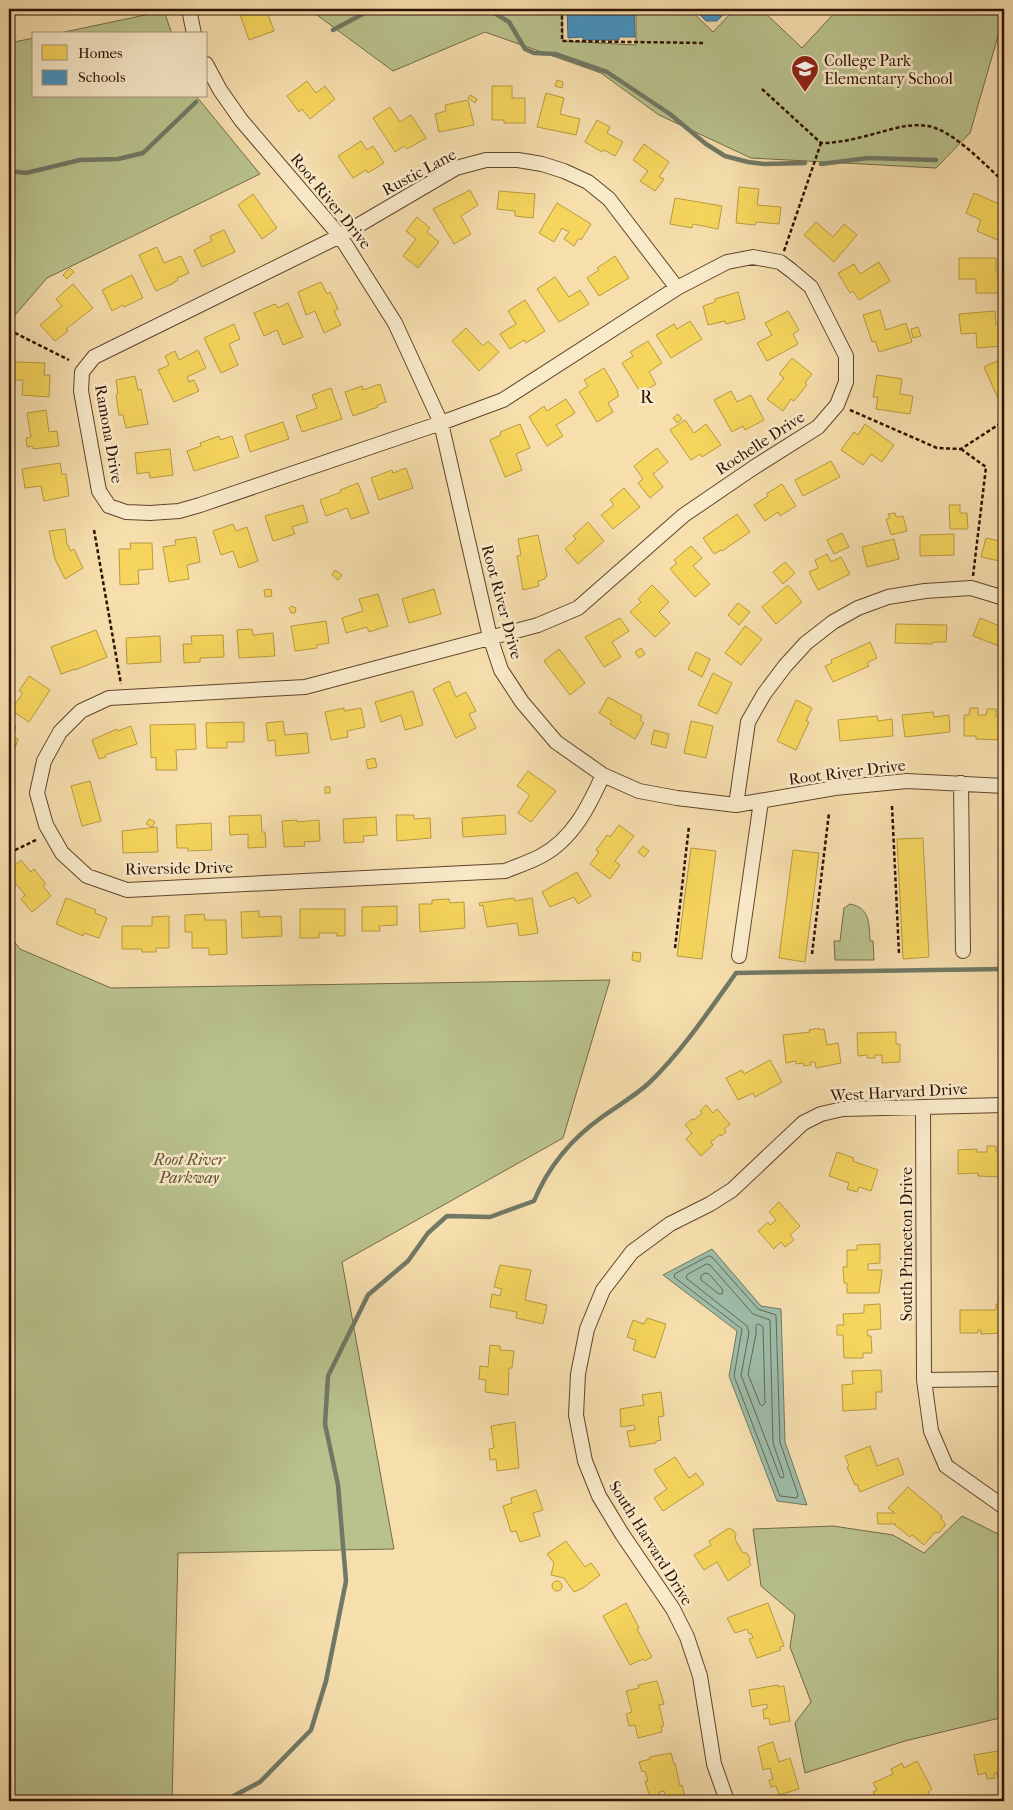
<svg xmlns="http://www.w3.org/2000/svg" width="1013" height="1810" viewBox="0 0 1013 1810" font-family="'IM FELL French Canon',serif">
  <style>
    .green { fill: #b9c28d; stroke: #746a46 }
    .water { fill: #9dbca8; stroke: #717865 }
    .homes { fill: #f6d55c; stroke: #ba9a40 }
    .schools { fill: #4393c3; stroke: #3d6c88 }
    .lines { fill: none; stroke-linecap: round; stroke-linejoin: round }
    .shore { stroke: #666654; stroke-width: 1 }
    .stream { stroke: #717865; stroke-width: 4.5 }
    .minor-casing { stroke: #60442b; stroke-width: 16 }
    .path { stroke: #2e1100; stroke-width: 2.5; stroke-dasharray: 4 2.5; stroke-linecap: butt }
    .minor { stroke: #f9eaca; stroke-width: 14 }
    .labels { text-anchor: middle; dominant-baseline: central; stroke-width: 5; stroke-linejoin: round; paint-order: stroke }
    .poi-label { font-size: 16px; fill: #2e1100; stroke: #f9eaca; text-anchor: start }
    .street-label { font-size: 16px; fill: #2e1100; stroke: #f9eaca }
    .park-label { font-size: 16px; font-style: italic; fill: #5f4f31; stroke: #f9eaca }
    .neighbourhood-label { font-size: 18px; letter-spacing: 1px; fill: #2e1100; stroke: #f9eaca }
  </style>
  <rect width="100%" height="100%" fill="#f6dead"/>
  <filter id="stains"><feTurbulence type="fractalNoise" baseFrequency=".004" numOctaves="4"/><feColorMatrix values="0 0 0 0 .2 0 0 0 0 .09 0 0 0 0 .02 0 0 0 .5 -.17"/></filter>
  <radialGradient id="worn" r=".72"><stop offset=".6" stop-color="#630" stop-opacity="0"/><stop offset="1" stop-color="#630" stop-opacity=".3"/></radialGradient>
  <path class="green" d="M317,9H562L563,41L636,45V9H689L713,32L735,9H761L802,48L838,9H1004V15L970,133L936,168L751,158L659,115L601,73L485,32L393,71L317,15Z
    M164,11L172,34H55Z
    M34,38V96H196L260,174L47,278L9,322V43Z
    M9,540L14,572L9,594Z
    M850,904C870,908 869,923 870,941H873L874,960H835L834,941H840L844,908Z
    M9,935L20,949L111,988L610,980L563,1138L342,1262L394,1549L178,1553L172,1801H9Z
    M962,1516L1004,1537V1717L905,1741L805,1773L795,1723L811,1702L790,1647L795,1615L761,1586L753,1529L833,1526L893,1535L924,1553Z"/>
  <path class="water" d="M712,1249L761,1306L781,1309L785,1442L807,1505L777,1501L729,1376L737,1331L663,1275Z"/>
  <path class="homes" d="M238,9H266L274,31L249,40Z
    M557,80L563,82L562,88L555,86Z
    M307,81L316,93L325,86L335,99L310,119L302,109L299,112L287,96Z
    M492,86H512V98H525V123H504V120H492Z
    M546,93L564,98L560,114L580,119L576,135L537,127Z
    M470,95L477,99L475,103L468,98Z
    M468,100L474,125L439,132L435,114L446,111L445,105Z
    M390,107L400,122L411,115L426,138L407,149L404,146L395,152L373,118Z
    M597,120L610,127L607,133L623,142L615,156L604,150L602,152L585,142Z
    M361,141L367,150L373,146L384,163L368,173L366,170L353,178L338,156Z
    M644,144L669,162L659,177L664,179L655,191L640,181L648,171L633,160Z
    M739,187L759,189L757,205L781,207L779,224L756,222L755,225L736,223Z
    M470,190L478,205L461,216L471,234L454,244L433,209Z
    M499,191L535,194L533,218L515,216V211L497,209Z
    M974,193L1004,206L1003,220L1004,231L1000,241L977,231L981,220L966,213Z
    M253,194L277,228L262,239L238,205Z
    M675,198L722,206L718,229L693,224L692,228L670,224Z
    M557,203L591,224L581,240L579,238L574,246L564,239L569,232L562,228L554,242L539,233Z
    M417,217L430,228L427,232L439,242L418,268L403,256L416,239L406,231Z
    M816,222L833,237L844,224L857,235L834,262L804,235Z
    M224,230L235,252L202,267L194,250L212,241L210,236Z
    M157,247L164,263L181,256L189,273L177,278L178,280L174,282V283L156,291L139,255Z
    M615,256L629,278L599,296L587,278L599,270L597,268Z
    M959,258H996V272H1002V293H976V279H959Z
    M879,262L890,281L859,300L853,291L850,293L838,273L854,264L860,274Z
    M70,268L74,272L67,279L63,275Z
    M132,275L143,298L124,307L123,305L112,311L102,290Z
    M555,277L569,297L580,290L589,304L559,322L537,289Z
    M321,282L327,294L330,292L338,309L334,311L341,325L324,333L315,311L306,315L298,292Z
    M73,284L93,308L66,329L68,331L55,341L40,325L62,306L56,299Z
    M738,292L745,319L726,324L725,321L708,325L703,306L715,302V299Z
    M525,300L545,331L526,343L524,340L510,349L500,334L516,324L508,311Z
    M288,303L303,337L283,345L277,330L264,336L254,313L275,304L278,308Z
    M880,310L886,330L906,323L912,342L879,352L875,341L872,342L863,315Z
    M788,311L799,330L793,334L798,344L767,361L757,343L772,335L765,323Z
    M995,311L996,324L1001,323L1003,346L977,348L976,333L961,334L959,314Z
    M690,321L702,339L671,358L656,335L674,324L677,329Z
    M234,324L240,339L229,344L238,365L221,373L204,338Z
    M918,327L921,336L913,338L911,329Z
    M466,328L483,346L488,341L499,352L479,371L452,341Z
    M648,341L662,363L649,372L656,384L641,393L622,363L633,356L630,352Z
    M198,350L206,368L187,377L189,382L194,380L199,391L174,402L158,370L169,365L165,356L175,351L179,360Z
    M792,358L812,374L805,383L807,385L794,401L791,399L783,411L767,399L784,378L779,374Z
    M1004,358V404L1001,405L984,367Z
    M16,362L45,363L44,375H50L49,397L22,395L23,380H9V363H16Z
    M604,368L618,392L617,393L619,396L608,403L613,412L597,422L579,392L588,386L584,380Z
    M877,375L902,379L900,394L913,396L910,414L876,409L878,397H873Z
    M135,376L138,390L141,389L148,424L126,428L123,415H119L116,395L118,394L116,380Z
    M380,384L386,402L377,405L378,407L353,416L345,392L362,386L363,390Z
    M331,388L342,419L302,432L296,416L317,408L312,395Z
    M731,391L737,402L751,395L764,420L745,430L743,426L732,432L714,400Z
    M566,399L575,413L556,425L563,436L547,446L529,417L544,406L547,411Z
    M46,410L49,432L57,431L59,446L33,449V446L27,447L26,438L31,437L27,413Z
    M678,414L682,419L677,423L673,418Z
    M685,420L694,433L706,424L721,445L702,457L700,454L691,460L670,430Z
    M283,422L289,439L250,452L245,435Z
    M520,424L530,448L516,454L522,470L505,477L490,440L501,435L500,432Z
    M865,424L894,445L882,462L871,454L863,465L841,450L854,432L858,435Z
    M219,436L220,440L232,436L239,457L194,471L187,451L201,446L200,443Z
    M657,448L668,462L653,474L663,487L650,498L638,483L643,479L634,466Z
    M170,449L173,475L150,478L149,472L137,474L135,453Z
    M831,461L840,477L803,496L795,480Z
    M60,463L62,474H66L69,496L44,501L41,486L25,488L22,469Z
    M406,468L413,488L379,500L371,478L392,470L393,473Z
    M358,483L369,513L351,519L347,508L326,516L320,500L341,492L340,490Z
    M782,484L796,506L780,516L778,512L765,521L754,505L768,496L766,494Z
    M624,488L640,507L613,529L601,515L614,505L610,500Z
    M303,505L308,522L292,527L295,534L273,541L265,516Z
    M949,505H960V513H967L968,529H950Z
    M895,513L896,517L903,516L907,531L891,535L886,519L890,518L888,514Z
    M737,514L750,532L722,551L721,550L714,554L703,538Z
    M588,522L604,541L578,564L565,549L576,539L573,536Z
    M233,524L236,531L247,527L258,561L239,568L233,551L221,555L213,531Z
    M65,529L67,544L71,551L74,549L83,568L65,579L55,559L49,531Z
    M842,533L849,547L834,554L827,540Z
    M954,534V555L920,556V535Z
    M538,535L547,576L545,577V579L538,581L539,586L523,590L517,556L521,555L518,539Z
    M196,537L200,562L187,565L189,579L169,582L163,547L176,545L175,540Z
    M986,538L1004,542V562L981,557Z
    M894,539L899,559L867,567L862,547Z
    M130,543H152L153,569L138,570L139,584L120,585L119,549H131Z
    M691,546L702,558L693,566L710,584L695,597L670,569L677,563L674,560Z
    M827,554L831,562L841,557L850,574L818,590L809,572L818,568L815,560Z
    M785,562L795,573L783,584L773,572Z
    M335,570L342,575L338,580L332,575Z
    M652,585L669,602L659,612L670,623L655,637L630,612L641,602L638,599Z
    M788,585L802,602L776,624L762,607Z
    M271,589L272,596L265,597L264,590Z
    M434,589L441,614L409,623L402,599Z
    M378,594L388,626L369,632L367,627L346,633L342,618L363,611L359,599Z
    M738,603L750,612L739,625L728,615Z
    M291,606L296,608L295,613H291L289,608Z
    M620,618L629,631L612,642L621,657L604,667L585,637Z
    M980,618L1004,628V648L973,636Z
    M326,621L329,643L317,645V648L295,651L291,626Z
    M896,624L947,625L946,642H933L932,644L895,643Z
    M745,626L762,639L741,665L725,653Z
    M252,629L253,635L273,633L275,656L239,658L237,630Z
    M96,630L107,657L75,670V669L61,674L51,647Z
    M223,635L224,657L200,658V662L184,663L183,644H192L191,636Z
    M160,636L161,662L127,664L126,638Z
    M870,642L877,658L867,663L869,666L833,682L825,666L832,663L831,660Z
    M641,648L645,654L639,658L635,652Z
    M559,649L585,683L570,695L544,661Z
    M696,652L710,659L702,677L688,669Z
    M713,673L732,683L717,714L698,705Z
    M29,676L50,690L29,722L11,710L23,693L19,691Z
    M449,681L456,697L466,692L476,711L469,714L476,728L456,738L433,689Z
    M413,691L423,725L405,730L401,715L381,722L375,702Z
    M608,697L642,716L640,720L644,723L635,739L610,724L612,721L599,713Z
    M796,700L812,708L806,721L809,722L796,750L777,741Z
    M344,708V711L361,708L365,727L347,731L348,737L331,740L325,712Z
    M970,708H978V715H986L987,709H996V716H1004V740L976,739V736H964V715H969Z
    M933,712L934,717L949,715L950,732L905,737L902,715Z
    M877,716L878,721L892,719L893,736L840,741L838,720Z
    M283,721L285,735L307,733L309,753L276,756L275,740L268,741L266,723Z
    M691,721L713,726L706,758L684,753Z
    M244,722V742H227V748H207L206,723Z
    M9,724L16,726L13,737L18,739L11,761L9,760Z
    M195,724L196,749L176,750L177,770H156V757L151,758L150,725Z
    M131,726L137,744L105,755L106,757L99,759L92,740L117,729L118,731Z
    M654,730L669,734L666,748L651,744Z
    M375,758L377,767L368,769L366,760Z
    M528,771L556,791L531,822L518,813L530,795L517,786Z
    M90,781L101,821L82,826L71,786Z
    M325,787H330V793H325Z
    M261,815L262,832H265L266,847L248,848V834L230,835L229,816Z
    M396,815H414V819L430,818L431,838L397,841Z
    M505,815L506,834L463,837L462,818Z
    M376,817L377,835L363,836L364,842L344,843L343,819Z
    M149,819L155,822L152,827L146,824Z
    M297,820V822L319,820L320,841L304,842L305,846L284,847L282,821Z
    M211,823L212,850L188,851V848H177L176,825Z
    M619,825L634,836L615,861L620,865L610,879L590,864L599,852L596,850L607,835L610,837Z
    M157,827L158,852L123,853L122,831Z
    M923,838L929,957L903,959L897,839Z
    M643,846L649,851L644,857L638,852Z
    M691,848L716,851L702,959L677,956Z
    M999,848H1004V957Z
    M793,850L819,853L805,962L779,958Z
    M21,860L31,872L34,869L46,884L43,886L51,896L32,912L21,899L25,895L9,875V870Z
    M577,872L591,896L578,904L574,897L550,907L542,892Z
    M66,898L96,910L95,913L107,918L99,938L84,933L83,936L56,924Z
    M514,898L515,901L532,898L538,933L519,936L517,923L487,927L483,905L480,906L479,903Z
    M449,899L450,903L464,902L465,928L420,932L419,904H432V900Z
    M397,906V925L379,926L380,931H362V907Z
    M300,909H345V936H337V933H319V938H300Z
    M259,911V917L281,916L282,936L242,938L241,912Z
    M204,914L205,920H226L227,954L209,955V948H192V932H185V915Z
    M169,916V948H156V952H142V949H122V926H152V917Z
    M633,952L641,953L640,962L632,960Z
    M999,1022H1004V1046H1000Z
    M819,1028V1030L824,1029L827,1045L838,1043L841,1063L816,1068L815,1062H810L811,1065L804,1066L803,1063L796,1064V1061L786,1063L783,1035L810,1032L809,1030Z
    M896,1032V1044H900V1062L882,1063V1055H875V1058H867V1055L858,1056L857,1033Z
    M770,1060L782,1082L755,1097L753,1093L738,1100L726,1078L742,1070L744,1074Z
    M706,1105L713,1113L717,1109L730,1124L724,1129L726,1132L721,1136L720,1134L711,1142L713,1145L701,1156L686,1139L692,1133L685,1125L692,1119L694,1120L702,1113L700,1111Z
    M987,1146H996V1152H1004V1177L978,1176V1173L958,1174V1150L977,1149V1152H987Z
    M837,1152L854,1158L853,1161L878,1170L871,1191L859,1187L857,1192L847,1189L849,1183L829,1176Z
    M779,1202L800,1226L790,1235L794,1240L785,1247L781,1242L774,1249L758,1231L768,1222L770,1225L776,1220L769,1212Z
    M880,1244V1263L868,1264V1270H882L879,1293H847V1283H844L843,1267H847V1250H857V1245Z
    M500,1265L531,1270L525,1300L547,1305L543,1324L516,1318L517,1312L490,1307L492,1294L500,1296L502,1289L494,1287Z
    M880,1304L881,1329L867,1330L868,1336H871L872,1353H863V1358H844L843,1335H837V1325H844L843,1314L864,1313V1305Z
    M996,1304H1004V1333L981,1334V1330H978V1333H960V1310H996Z
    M647,1318L666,1324L655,1358L633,1350L636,1340L627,1337L633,1320L644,1324Z
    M490,1345L500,1346V1350L514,1351L512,1368H509L508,1395L485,1392L486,1380L479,1379L480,1366L488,1367Z
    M881,1370L882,1392H876V1409L843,1411L842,1385L853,1384L852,1371Z
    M661,1392L664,1416L658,1417L661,1440L656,1441V1443L630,1447L627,1431L635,1430L634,1425L621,1427L620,1409L644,1405L642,1395Z
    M515,1422L519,1468L497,1471L496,1459L490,1460L489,1449L494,1448L491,1426Z
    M870,1446L877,1466L898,1458L904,1474L860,1492L857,1484L855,1485L847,1467L849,1466L845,1456Z
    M675,1457L689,1478L696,1473L704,1484L663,1511L654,1498L667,1489L654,1470Z
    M908,1487L942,1516L941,1519L945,1523V1526L938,1533L935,1532L924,1545L912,1535L910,1537L895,1525L896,1524H878L877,1513H895L888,1508Z
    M536,1490L543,1510L533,1513L540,1536L520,1542L516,1531L511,1532L503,1506L512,1503L511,1498Z
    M729,1528L733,1530L736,1534L735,1539L743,1553H747L750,1558L749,1562L751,1565L728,1581L717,1562L704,1570L694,1555L711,1545L709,1541Z
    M566,1541L585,1567L591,1563L600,1575L583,1588L574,1592L564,1578L551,1575L554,1563L547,1554Z
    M552 1586a5 5 0 1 1 10 0a5 5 0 1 1-10 0Z
    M626,1603L639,1628L637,1629L652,1657L645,1661L643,1659L630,1665L603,1616Z
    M768,1603L784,1646L780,1647L781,1650L757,1658L749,1639L753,1638L751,1633L749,1634L747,1629L735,1633L727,1618Z
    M657,1681L664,1704L659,1705L664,1726L661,1727L662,1732L638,1738L635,1725L629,1726L626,1714L632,1712L626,1691L639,1688L638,1685Z
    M778,1685V1687L784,1686L790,1721L770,1725L769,1718L764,1719L763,1709H767V1704L752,1707L749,1690Z
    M773,1742L779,1762L790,1758L799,1789L779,1795L776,1786L771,1787L769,1780L773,1779L770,1768L763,1770L758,1747Z
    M1004,1750V1781L999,1782L997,1773H994L995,1778L987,1779L986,1773L978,1775L974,1755Z
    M671,1753L674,1764L675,1763L680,1786L682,1785L686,1800L667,1801L664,1791L659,1792L660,1795L654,1796L649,1794L645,1781H648L645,1771L642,1772L639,1762L650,1759V1757Z
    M917,1761L932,1789L928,1792L933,1801H878L873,1792L877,1790L873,1783L893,1774L891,1769L902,1763L904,1768Z"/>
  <path class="schools" d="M567,9H634L635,37H619V40H583V37L568,38Z
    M694,9H729L717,21H706Z"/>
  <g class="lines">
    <path class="shore" d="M709,1256L712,1257L758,1309L776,1315L780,1442L798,1495L797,1498L780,1496L734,1376L742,1329L674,1277L675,1274Z
      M707,1264L710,1265L753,1314L770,1320L773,1443L784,1475L783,1478L780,1477L741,1375L749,1333L747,1326L686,1278L687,1275Z
      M706,1273L709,1274L723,1290L722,1294H719L701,1280V1276Z
      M759,1324L763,1327L765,1403L762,1406L760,1404L748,1374L756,1334V1326Z"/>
    <path class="stream" d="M488,9L509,22L525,49L534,53L555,54L607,72L670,114L706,144L725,156L748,162L764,164L805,163
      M333,30L372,9
      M821,164L868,158L936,160
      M9,171L26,173L80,160L118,159L143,153L196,102
      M224,1801L260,1782L311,1730L326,1681L346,1581L338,1485L325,1424L328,1376L368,1295L408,1261L428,1233L447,1216L490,1217L534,1201C549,1165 571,1139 602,1117C617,1106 635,1096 649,1083C682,1051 709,1011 736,973L1004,969"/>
    <defs>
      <path id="minor" d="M189,9L194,34
        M206,64L220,90L241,120L340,236L395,323L441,423L490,637L501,670L522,702L556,742L603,775L639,791L677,798L736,805L835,788L907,781L1004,786
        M603,775C589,806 573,839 541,856C530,862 517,866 505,871L127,890L87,876L62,853L46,825L37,793L44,761L60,732L81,711L109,698L305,687L538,625L578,608L684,515L753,468L818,427L837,405L846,382V356L811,287L792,271L780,262L753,257L727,262L677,288L503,400L441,423L200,505L179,511L150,513L126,512L109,506L99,491L81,391L82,372L94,357L340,236L456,168L486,160H518L542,164L564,171L588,182L609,199L677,288
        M961,783L963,951
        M736,805L748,722L764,694L785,666L806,643L833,622L858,608L888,597L925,591L971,588L1004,598
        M739,956L761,801
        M923,1107L924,1380L931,1431L946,1466L1004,1507
        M924,1380L1004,1379
        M727,1801L714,1764L700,1676L687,1637L673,1609L622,1534L599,1496L585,1461L576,1415L578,1374L587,1329L603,1290L632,1252L670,1224L710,1204L732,1190L803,1123L821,1114L843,1109L1004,1105"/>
    </defs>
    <use href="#minor" class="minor-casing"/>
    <path class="path" d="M562,9V41L705,43
      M762,89L821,143C845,143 869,135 892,129C904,126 915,124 927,126C952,129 985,165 1004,182
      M784,251L821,143
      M9,330L69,360
      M850,410L937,448L961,449L1004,421
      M961,449L986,467L973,576
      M94,530L121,684
      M892,806L899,954
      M9,853L36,840
      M675,948L689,826
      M812,954L829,813"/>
    <use href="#minor" class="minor"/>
  </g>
  <defs>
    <symbol id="school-pin" viewBox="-11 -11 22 30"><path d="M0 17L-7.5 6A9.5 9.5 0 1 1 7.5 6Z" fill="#8f2418" stroke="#f9eaca"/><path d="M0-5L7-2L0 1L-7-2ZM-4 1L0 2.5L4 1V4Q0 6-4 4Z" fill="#fff"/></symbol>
  </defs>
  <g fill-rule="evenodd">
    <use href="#school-pin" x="789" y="53" width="32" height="43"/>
  </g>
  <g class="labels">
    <g class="poi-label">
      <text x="824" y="60">College Park<tspan x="824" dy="18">Elementary School</tspan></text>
    </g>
    <g class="street-label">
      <text transform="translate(419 172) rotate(-28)">Rustic Lane</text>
      <text transform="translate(331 201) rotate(51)">Root River Drive</text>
      <text transform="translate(109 434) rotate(80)">Ramona Drive</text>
      <text transform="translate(760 443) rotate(-33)">Rochelle Drive</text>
      <text transform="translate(502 602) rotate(75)">Root River Drive</text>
      <text transform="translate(847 772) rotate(-7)">Root River Drive</text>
      <text transform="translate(179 868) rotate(-1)">Riverside Drive</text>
      <text transform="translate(899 1092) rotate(-3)">West Harvard Drive</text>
      <text transform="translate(906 1244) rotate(-90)">South Princeton Drive</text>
      <text transform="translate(651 1543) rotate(58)">South Harvard Drive</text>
    </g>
    <g class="park-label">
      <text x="189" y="1159">Root River<tspan x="189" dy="18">Parkway</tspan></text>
    </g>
    <g class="neighbourhood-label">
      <text x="647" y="397">R</text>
    </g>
  </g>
  <rect width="1013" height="1810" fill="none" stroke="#f6dead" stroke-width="30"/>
  <rect x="10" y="10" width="993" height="1790" fill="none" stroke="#2e1100" stroke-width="2.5"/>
  <rect x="15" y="15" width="983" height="1780" fill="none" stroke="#2e1100"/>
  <rect x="32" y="32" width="175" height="65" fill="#f9eaca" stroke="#a89379"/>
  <rect x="42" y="45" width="25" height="15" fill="#f6d55c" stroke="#a89379"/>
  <text x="78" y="58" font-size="15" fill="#2e1100">Homes</text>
  <rect x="42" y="70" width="25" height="15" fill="#4393c3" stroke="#a89379"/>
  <text x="78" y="82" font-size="15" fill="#2e1100">Schools</text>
  <rect width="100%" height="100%" filter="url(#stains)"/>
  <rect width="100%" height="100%" fill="url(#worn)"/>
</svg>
